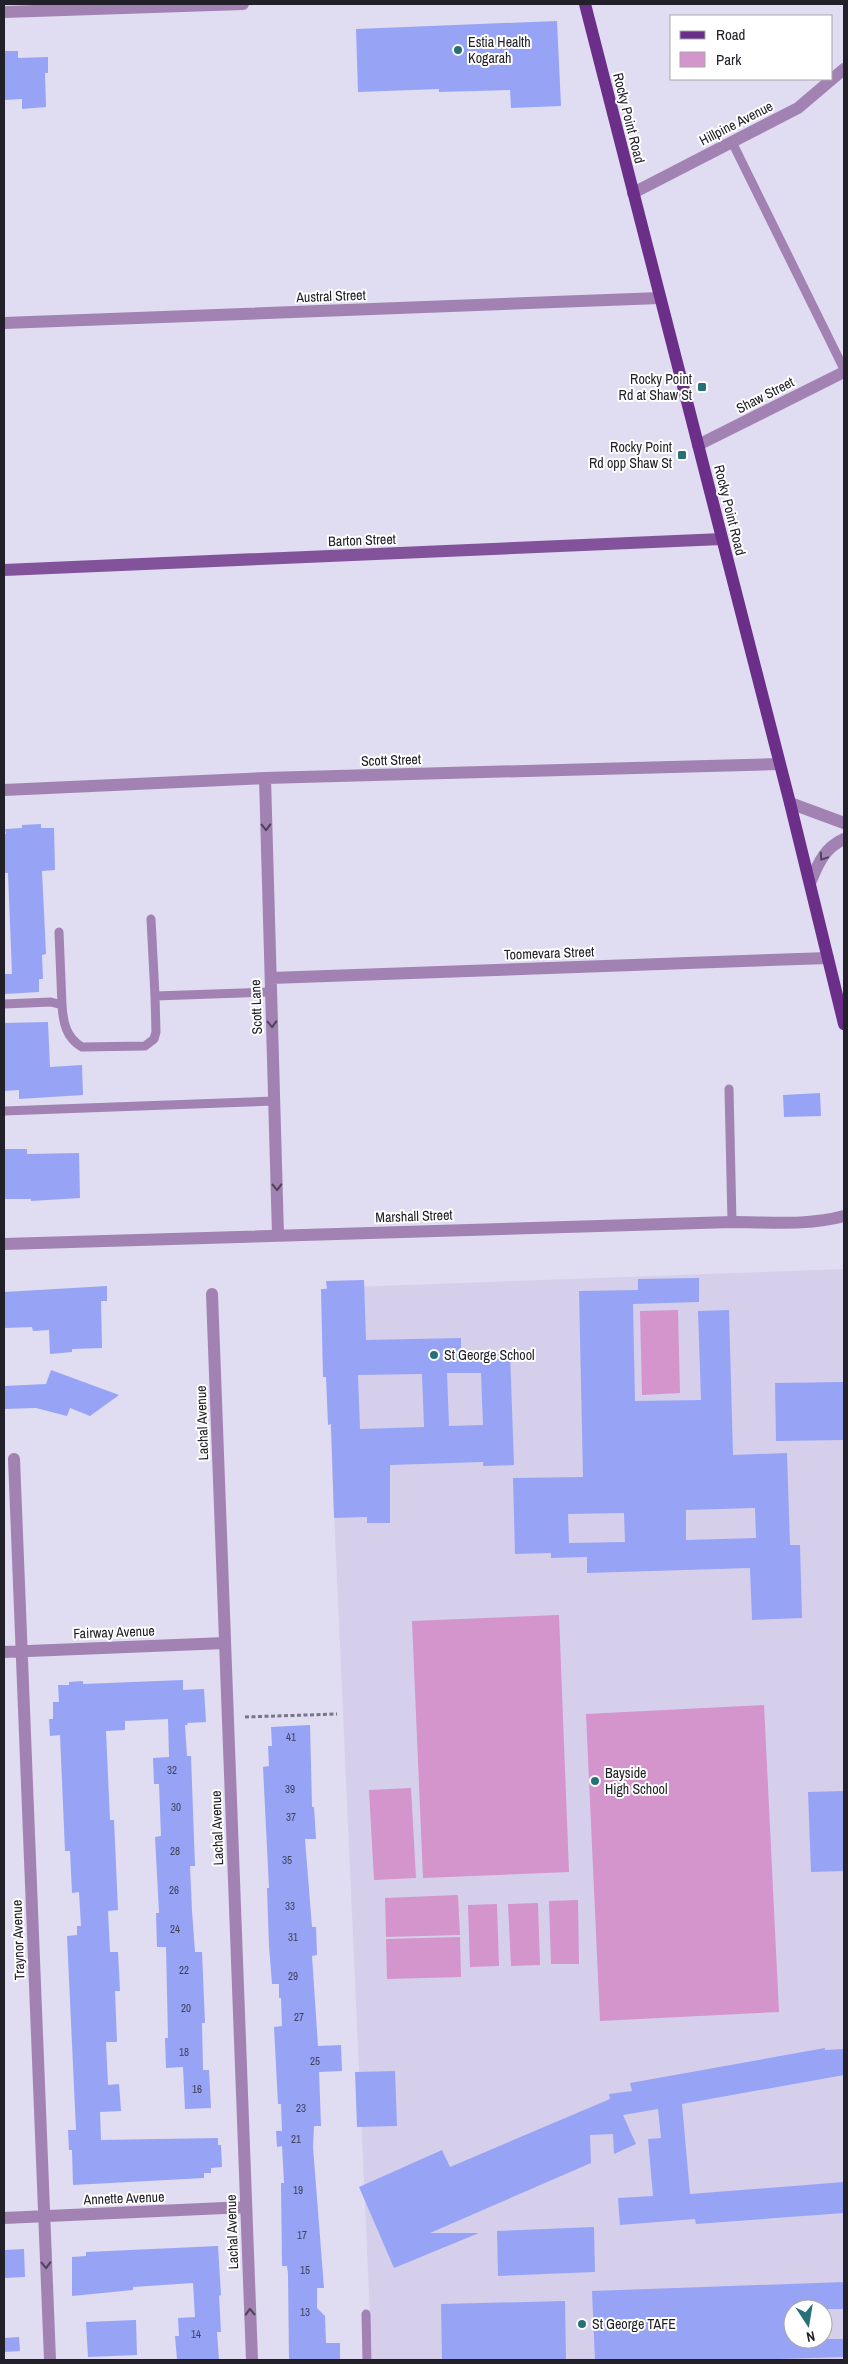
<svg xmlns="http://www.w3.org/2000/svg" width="848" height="2364" viewBox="0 0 848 2364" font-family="'Archivo Narrow',sans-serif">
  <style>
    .built { fill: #d5cfec; fill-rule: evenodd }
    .green { fill: #d494cc }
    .building { fill: #97a4f5; fill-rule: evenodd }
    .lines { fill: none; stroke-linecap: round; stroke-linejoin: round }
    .path { stroke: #797684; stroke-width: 3; stroke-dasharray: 4 2.5; stroke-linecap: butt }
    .lane { stroke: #a182b3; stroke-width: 9 }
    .street { stroke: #a182b3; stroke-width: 12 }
    .secondary { stroke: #82539b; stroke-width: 12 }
    .primary { stroke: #6b2e89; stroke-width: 12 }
    .oneway { stroke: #4e4259 }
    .poi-dot { fill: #267077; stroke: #fff; stroke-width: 2 }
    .labels { text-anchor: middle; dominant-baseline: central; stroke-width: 4; stroke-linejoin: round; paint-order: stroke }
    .number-label { font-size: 11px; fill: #3f415b }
    .poi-label { font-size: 14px; fill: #222028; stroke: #fff; text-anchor: start }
    .street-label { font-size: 14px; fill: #222028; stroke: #fff }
  </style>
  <rect width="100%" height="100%" fill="#e0dcf1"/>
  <path class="built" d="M844,1269V2360H372L324,1288ZM793,2309H823V2339H793Z"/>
  <path class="green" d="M678,1310L680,1393L642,1395L640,1311Z
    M559,1615L569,1872L423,1878L412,1621Z
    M764,1705L779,2012L600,2021L586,1714Z
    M411,1788L416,1878L374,1880L369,1790Z
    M458,1895L460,1935L386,1937L385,1898Z
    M578,1900L579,1964H551L549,1901Z
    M538,1903L540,1965L511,1966L508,1904Z
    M497,1904L499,1966L470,1967L468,1905Z
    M460,1937L461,1977L387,1979L386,1939Z"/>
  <path class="building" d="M557,21L561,106L511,108L510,90L439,92V89L358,92L356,29Z
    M4,51H18V58L48,57V73H45L46,107L22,109V99L4,100Z
    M41,824V828H54L55,870L42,871L46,954L42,955L43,979H39V992L4,994V974H12L8,873H4V834H6L5,829L22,828V825Z
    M48,1022L50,1067L82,1065L83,1095L19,1099V1090L4,1091V1023Z
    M820,1093L821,1116L784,1117L783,1095Z
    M4,1149H27V1154L79,1153L80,1198L31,1201V1199H4Z
    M699,1278V1302L633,1304L635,1401L701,1400L698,1311L729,1310L733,1455L787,1453L790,1545H800L802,1618L752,1620L750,1568L587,1573V1557L551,1558V1553L515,1554L513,1478L583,1477L579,1291L638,1290V1279ZM755,1508L756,1538L686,1540V1510ZM624,1513L625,1542L569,1543L568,1514Z
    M364,1280L366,1340L461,1338V1355L510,1353L514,1465L483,1466V1462L390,1465V1523H367V1517L334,1518L331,1424L328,1425L326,1377H323L321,1289H327L326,1281ZM447,1373H481L483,1425L449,1426ZM422,1374L424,1427L360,1429L358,1375Z
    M107,1286V1301H101L102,1348L72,1349V1352L50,1354L49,1330L33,1331L32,1327L4,1328V1292Z
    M51,1370L119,1395L90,1416L70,1408L67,1416L36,1408L4,1409V1386L46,1384Z
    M843,1382L844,1440L776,1441L775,1383Z
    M183,1680V1690L204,1689L206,1722L187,1723L188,1725H185L187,1756H191L195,1866H190L192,1911L195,1952H202L205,2023H202L203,2070H209L211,2108L185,2109L183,2067L166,2068L165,2038H168L166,1947H157L156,1913H159L155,1837L161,1836L159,1784H154L153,1758L169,1757L168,1719L125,1721V1730L106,1731L110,1820H114L118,1910L108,1911L110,1952H118L120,1991H115L117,2042H106L108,2085L119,2084L121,2111L100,2112L101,2140L218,2138V2145H221L222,2167L211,2168V2173H204V2178L73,2185L72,2150H69L68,2130H76L67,1936L77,1935V1926H81L79,1892L72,1893L70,1851H65L60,1735L50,1736L49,1719H53V1702H59L58,1685H69V1682L83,1681V1684Z
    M310,1725L312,1807H314L316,1839H305L312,1927H316L317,1955L312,1956L318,2046L341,2045L342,2071L319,2072L321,2126H314L313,2147L324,2288H317V2308L325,2316L326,2343H340V2360H289L288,2274L287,2266H282L281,2183H284L282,2146L277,2147L276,2131H282L281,2104H278L274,2027L282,2026L281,1998H279V1984H272L269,1946L267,1888H269L263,1767L269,1766L268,1746H272L271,1727Z
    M844,1791V1871L811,1872L808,1792Z
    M825,2048V2050L844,2049V2075L682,2104L690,2194L844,2182V2213L696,2224L695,2219L620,2225L618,2198L653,2196L648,2139L661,2138L658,2109L623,2115L636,2144L614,2154L613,2134L590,2135L591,2163L430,2233H479L394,2268L359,2187L442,2150L450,2167L610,2099L609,2094L632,2091L630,2083Z
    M395,2071L397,2126L357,2127L355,2072Z
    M594,2227L595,2272L498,2276L497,2231Z
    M218,2246L221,2295L219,2296L221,2332H217L219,2360H177L175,2336H179L178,2318L195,2317L193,2283L133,2287V2290L72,2296V2257L86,2256V2252Z
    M24,2249L25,2277L4,2278V2250Z
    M844,2282V2309H793V2339H844V2357L744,2360H595L592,2291Z
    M565,2301L566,2360H442L441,2304Z
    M136,2320L137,2355L88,2357L86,2322Z
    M19,2337L20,2351L4,2352V2338Z"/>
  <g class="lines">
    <path class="path" d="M245,1717L337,1714"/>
    <path class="lane" d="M732,142L844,369
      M151,919L155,996
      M59,932L62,1005
      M4,1004L51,1002L62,1005C63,1022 66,1038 82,1047L145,1046L154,1039L156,1032L155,996L271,992
      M729,1089L732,1222
      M4,1111L274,1101
      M366,2314L367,2360"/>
    <path class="street" d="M4,12L243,4
      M633,193L798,108L844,69
      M4,323L660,298
      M698,445L844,372
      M265,778L278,1235
      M4,790L265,778L779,764
      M790,803L844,823
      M810,883C818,864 824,848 844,839
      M271,978L828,958
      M4,1244L732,1222C769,1222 808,1226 844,1216
      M212,1294L252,2360
      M14,1459L50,2360
      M4,1652L225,1643
      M4,2218L246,2207"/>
    <path class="secondary" d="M4,570L722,539"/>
    <path class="primary" d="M585,4L790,803L844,1024"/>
  </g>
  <defs><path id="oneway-chevron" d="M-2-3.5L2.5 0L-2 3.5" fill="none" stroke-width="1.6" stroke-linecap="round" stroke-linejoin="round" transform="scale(1.25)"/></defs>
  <g class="oneway">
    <use href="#oneway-chevron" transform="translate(266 827) rotate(88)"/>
    <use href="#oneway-chevron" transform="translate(823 857) rotate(124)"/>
    <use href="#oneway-chevron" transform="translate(272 1024) rotate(88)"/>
    <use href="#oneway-chevron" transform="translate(277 1187) rotate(88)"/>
    <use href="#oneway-chevron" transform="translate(46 2265) rotate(88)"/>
    <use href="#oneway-chevron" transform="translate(250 2312) rotate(-92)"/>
  </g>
  <g class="poi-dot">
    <circle cx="458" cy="50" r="5"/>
    <rect x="697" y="382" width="10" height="10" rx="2.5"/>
    <rect x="677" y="450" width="10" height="10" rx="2.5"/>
    <circle cx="434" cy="1355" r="5"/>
    <circle cx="595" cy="1781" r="5"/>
    <circle cx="582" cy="2324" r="5"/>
  </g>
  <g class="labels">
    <g class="number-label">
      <text x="291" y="1737">41</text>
      <text x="172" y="1770">32</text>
      <text x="290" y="1789">39</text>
      <text x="176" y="1807">30</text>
      <text x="291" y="1817">37</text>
      <text x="175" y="1851">28</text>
      <text x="287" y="1860">35</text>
      <text x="174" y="1890">26</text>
      <text x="290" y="1906">33</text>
      <text x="175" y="1929">24</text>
      <text x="293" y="1937">31</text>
      <text x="184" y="1970">22</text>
      <text x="293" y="1976">29</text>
      <text x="186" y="2008">20</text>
      <text x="299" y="2017">27</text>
      <text x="184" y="2052">18</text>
      <text x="315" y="2061">25</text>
      <text x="197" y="2089">16</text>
      <text x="301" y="2108">23</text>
      <text x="296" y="2139">21</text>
      <text x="298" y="2190">19</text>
      <text x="302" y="2235">17</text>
      <text x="305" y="2270">15</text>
      <text x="305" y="2312">13</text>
      <text x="196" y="2334">14</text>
    </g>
    <g class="poi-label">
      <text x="468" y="42">Estia Health<tspan x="468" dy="16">Kogarah</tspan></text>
      <text x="692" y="379" text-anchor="end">Rocky Point<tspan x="692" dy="16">Rd at Shaw St</tspan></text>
      <text x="672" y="447" text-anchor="end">Rocky Point<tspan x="672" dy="16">Rd opp Shaw St</tspan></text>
      <text x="444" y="1355">St George School</text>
      <text x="605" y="1773">Bayside<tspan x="605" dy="16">High School</tspan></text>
      <text x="592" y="2324">St George TAFE</text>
    </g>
    <g class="street-label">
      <text transform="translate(629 118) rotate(76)">Rocky Point Road</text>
      <text transform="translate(736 123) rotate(-27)">Hillpine Avenue</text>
      <text transform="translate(331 296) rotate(-2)">Austral Street</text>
      <text transform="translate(765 395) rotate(-27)">Shaw Street</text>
      <text transform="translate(730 510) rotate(76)">Rocky Point Road</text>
      <text transform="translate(362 540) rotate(-2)">Barton Street</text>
      <text transform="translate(391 760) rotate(-2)">Scott Street</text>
      <text transform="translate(549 953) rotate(-2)">Toomevara Street</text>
      <text transform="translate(256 1007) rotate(-92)">Scott Lane</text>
      <text transform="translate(414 1216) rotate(-2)">Marshall Street</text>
      <text transform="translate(202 1423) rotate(-92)">Lachal Avenue</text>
      <text transform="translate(114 1632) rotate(-2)">Fairway Avenue</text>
      <text transform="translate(217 1828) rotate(-92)">Lachal Avenue</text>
      <text transform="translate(18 1940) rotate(-92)">Traynor Avenue</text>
      <text transform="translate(124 2198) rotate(-2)">Annette Avenue</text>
      <text transform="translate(232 2232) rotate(-92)">Lachal Avenue</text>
    </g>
  </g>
  <rect width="848" height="2364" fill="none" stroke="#222028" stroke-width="10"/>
  <rect x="670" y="15" width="162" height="65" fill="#ffffff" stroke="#a7a6a9"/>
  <rect x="680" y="31" width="25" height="8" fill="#6b2e89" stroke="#a7a6a9"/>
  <text x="716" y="40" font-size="15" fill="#222028">Road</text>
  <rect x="680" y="52" width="25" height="15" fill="#d494cc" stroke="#a7a6a9"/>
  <text x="716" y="65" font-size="15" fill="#222028">Park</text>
  <g transform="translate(808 2324) rotate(168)"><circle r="24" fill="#ffffff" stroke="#a7a6a9"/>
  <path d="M0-4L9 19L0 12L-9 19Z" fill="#267077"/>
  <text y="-8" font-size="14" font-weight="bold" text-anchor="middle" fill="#222028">N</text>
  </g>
</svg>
